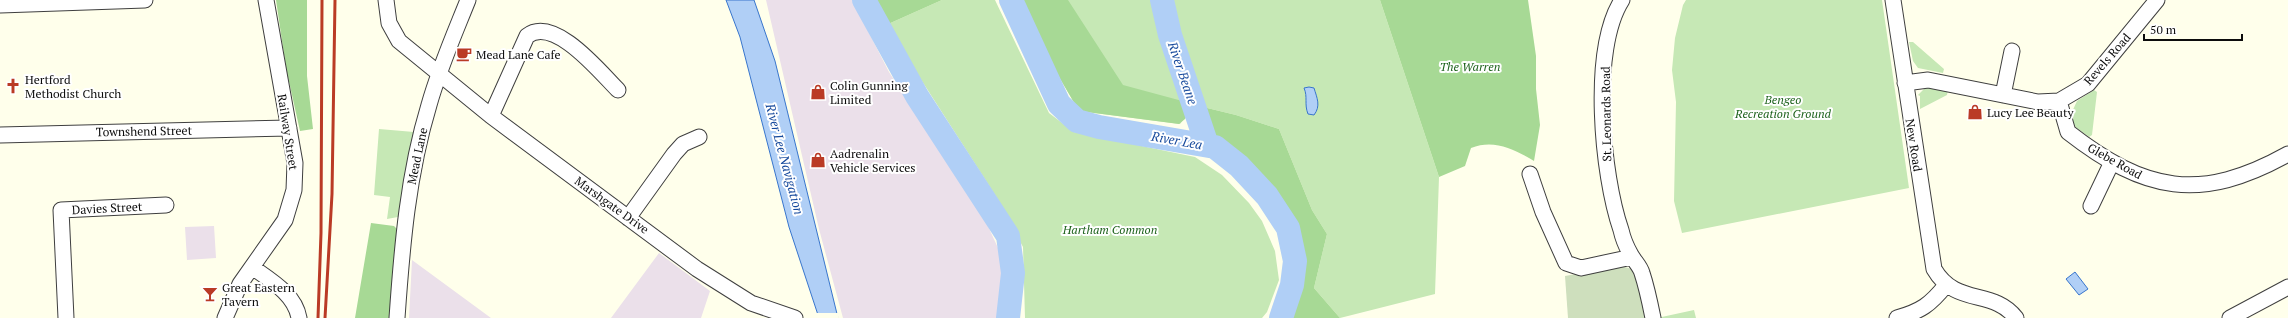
<svg xmlns="http://www.w3.org/2000/svg" width="2288" height="318" viewBox="0 0 2288 318" font-family="'PT Serif',serif">
  <style>
    .industrial { fill: #ebe0ea }
    .green { fill: #c6e8b5 }
    .forest { fill: #a7d995 }
    .cemetery { fill: #cedfbd }
    .water { fill: #b0cff6; stroke: #3875cc }
    .pier { fill: #ffffeb }
    .lines { fill: none; stroke-linecap: round; stroke-linejoin: round }
    .river { stroke: #b0cff6; stroke-width: 24 }
    .minor-casing { stroke: #3f3f3f; stroke-width: 17 }
    .minor { stroke: #fff; stroke-width: 15 }
    .rail { stroke: #ba3a25; stroke-width: 3 }
    .labels { text-anchor: middle; dominant-baseline: central; stroke-width: 4; stroke-linejoin: round; paint-order: stroke }
    .poi-label { font-size: 12px; fill: #0c0c0c; stroke: #fff; text-anchor: start }
    .street-label { font-size: 12px; fill: #0c0c0c; stroke: #fff }
    .park-label { font-size: 12px; font-style: italic; fill: #1e631d; stroke: #fff }
    .water-label { font-size: 13px; font-style: italic; fill: #16499c; stroke: #fff }
  </style>
  <rect width="100%" height="100%" fill="#ffffeb"/>
  <path class="industrial" d="M766,0H852L889,72L987,224L1004,261L999,318H843L819,229Z
    M214,226L216,258L187,260L185,227Z
    M659,253L710,291L701,318H611Z
    M412,260L491,318H409Z"/>
  <path class="green" d="M942,0H995L1049,113L1074,132L1195,157L1222,175L1249,203L1262,221L1275,251L1279,280L1267,312L1262,318H1025L1023,247L997,198L886,25Z
    M1022,0H1156L1189,112L1180,124L1079,111L1055,70Z
    M1169,0H1380L1439,177L1435,294L1340,318L1314,288L1327,234L1312,210L1279,129L1236,115L1199,106Z
    M1686,0H1882L1909,188L1682,233L1674,201L1676,102L1672,70L1675,38L1683,5Z
    M1909,42H1913L1944,69L1943,73L1918,68L1913,61Z
    M1926,87L1948,90L1947,95L1920,109V96L1918,95Z
    M2094,90L2097,92L2092,135L2089,137L2074,126L2071,114L2077,101Z
    M379,129L414,132L398,217L387,219L390,197L374,195Z
    M1694,310L1696,318H1657Z"/>
  <path class="forest" d="M276,0H307V76L313,129L300,131L286,68Z
    M872,0H942L886,25Z
    M1022,0H1068L1123,85L1186,102L1189,112L1185,119L1179,124L1079,111L1055,70Z
    M1380,0H1528L1536,56V89L1540,125L1534,161C1514,149 1494,139 1471,148L1465,166L1439,177Z
    M1199,106L1236,115L1279,129L1312,210L1327,234L1314,288L1340,318H1285L1297,292L1299,235L1276,192L1211,142Z
    M371,223L394,226L397,229L391,318H355Z"/>
  <path class="cemetery" d="M1621,266L1632,269L1639,280L1647,318H1568L1565,276Z"/>
  <path class="water" d="M726,0H754L775,61L838,318H819L789,227L740,37Z
    M1309,87L1314,88C1317,98 1321,106 1314,115L1308,114C1304,104 1308,97 1304,88Z
    M2075,272L2088,289L2079,295L2066,279Z"/>
  <path class="pier" d="M816,313H838L839,318H817Z"/>
  <g class="lines">
    <path class="river" d="M864,0L917,96L1008,236L1013,273L1008,318
      M1011,0L1059,104L1077,121L1099,127L1215,147L1239,166L1267,196L1288,228L1295,261L1292,285L1281,318
      M1162,0L1170,35L1207,145"/>
    <defs>
      <path id="minor" d="M386,0L389,23L399,41L491,116L697,269L751,303L795,318
        M1622,0C1590,50 1602,175 1621,230C1623,239 1627,248 1631,255C1635,262 1640,266 1642,273C1647,288 1650,303 1653,318
        M1893,0L1934,269C1956,307 1993,288 2016,318
        M0,5L145,0
        M1905,83L1928,80L2038,102L2059,101L2088,84L2157,0
        M2003,95L2012,51
        M2059,101L2068,132C2145,192 2200,203 2288,154
        M491,116L527,36C554,15 600,72 618,90
        M0,135L289,128
        M1530,174L1543,212L1566,263L1581,268L1632,257
        M2091,206L2112,162
        M628,218L674,154L683,144L699,137
        M252,267C270,280 295,294 299,318
        M66,318L61,210L166,205
        M225,318L240,284L285,220L294,190L295,163L266,0
        M397,318C402,246 408,174 429,105C439,69 454,35 468,0
        M1897,318C1921,311 1930,305 1946,285
        M2230,318L2288,287"/>
    </defs>
    <use href="#minor" class="minor-casing"/>
    <use href="#minor" class="minor"/>
    <path class="rail" d="M318,318L321,233L322,0
      M325,318L332,194L335,0"/>
  </g>
  <defs>
    <symbol id="cafe-bare" viewBox="-9 -9 18 18"><path d="M-5.5-4.5H6V0H3Q3 3.5 0 3.5H-2.5Q-5.5 3.5-5.5 0ZM3-3.2v2h1.7v-2ZM-6 4.5H4V6H-6Z" fill="#ba3a25" stroke="#fff" stroke-width="2.5" paint-order="stroke"/></symbol>
    <symbol id="church-bare" viewBox="-9 -9 18 18"><path d="M-1.2-6h2.4v3.5h3.3v2.4h-3.3V6h-2.4V-.1h-3.3v-2.4h3.3Z" fill="#ba3a25" stroke="#fff" stroke-width="2.5" paint-order="stroke"/></symbol>
    <symbol id="shop-bare" viewBox="-9 -9 18 18"><path d="M-5-2.5h2.3a2.7 3.5 0 0 1 5.4 0H5L5.5 6h-11ZM-1.5-2.5h3a1.5 2.3 0 0 0-3 0Z" fill="#ba3a25" stroke="#fff" stroke-width="2.5" paint-order="stroke"/></symbol>
    <symbol id="bar-bare" viewBox="-9 -9 18 18"><path d="M-6-5H6L.8 .8V4.5H3.5V6h-7V4.5H-.8V.8Z" fill="#ba3a25" stroke="#fff" stroke-width="2.5" paint-order="stroke"/></symbol>
  </defs>
  <g fill-rule="evenodd">
    <use href="#cafe-bare" x="453" y="43" width="22" height="22"/>
    <use href="#church-bare" x="2" y="75" width="22" height="22"/>
    <use href="#shop-bare" x="807" y="81" width="22" height="22"/>
    <use href="#shop-bare" x="1964" y="101" width="22" height="22"/>
    <use href="#shop-bare" x="807" y="149" width="22" height="22"/>
    <use href="#bar-bare" x="199" y="283" width="22" height="22"/>
  </g>
  <g class="labels">
    <g class="poi-label">
      <text x="476" y="54">Mead Lane Cafe</text>
      <text x="25" y="79">Hertford<tspan x="25" dy="14">Methodist Church</tspan></text>
      <text x="830" y="85">Colin Gunning<tspan x="830" dy="14">Limited</tspan></text>
      <text x="1987" y="112">Lucy Lee Beauty</text>
      <text x="830" y="153">Aadrenalin<tspan x="830" dy="14">Vehicle Services</tspan></text>
      <text x="222" y="287">Great Eastern<tspan x="222" dy="14">Tavern</tspan></text>
    </g>
    <g class="street-label">
      <text transform="translate(2107 59) rotate(-49)">Revels Road</text>
      <text transform="translate(1606 114) rotate(-91)">St. Leonards Road</text>
      <text transform="translate(144 131) rotate(-1)">Townshend Street</text>
      <text transform="translate(288 132) rotate(81)">Railway Street</text>
      <text transform="translate(1914 145) rotate(81)">New Road</text>
      <text transform="translate(417 156) rotate(-78)">Mead Lane</text>
      <text transform="translate(2115 161) rotate(29)">Glebe Road</text>
      <text transform="translate(612 205) rotate(36)">Marshgate Drive</text>
      <text transform="translate(107 208) rotate(-3)">Davies Street</text>
    </g>
    <g class="park-label">
      <text x="1470" y="66">The Warren</text>
      <text x="1783" y="99">Bengeo<tspan x="1783" dy="14">Recreation Ground</tspan></text>
      <text x="1110" y="229">Hartham Common</text>
    </g>
    <g class="water-label">
      <text transform="translate(1183 73) rotate(71)">River Beane</text>
      <text transform="translate(1177 140) rotate(10)">River Lea</text>
      <text transform="translate(785 159) rotate(75)">River Lee Navigation</text>
    </g>
  </g>
  <path d="M2144 34v6h98v-6" fill="none" stroke="#0c0c0c" stroke-width="2"/>
  <text x="2150" y="34" font-size="12" fill="#0c0c0c" stroke="#ffffff" stroke-width="3" paint-order="stroke">50 m</text>
</svg>
